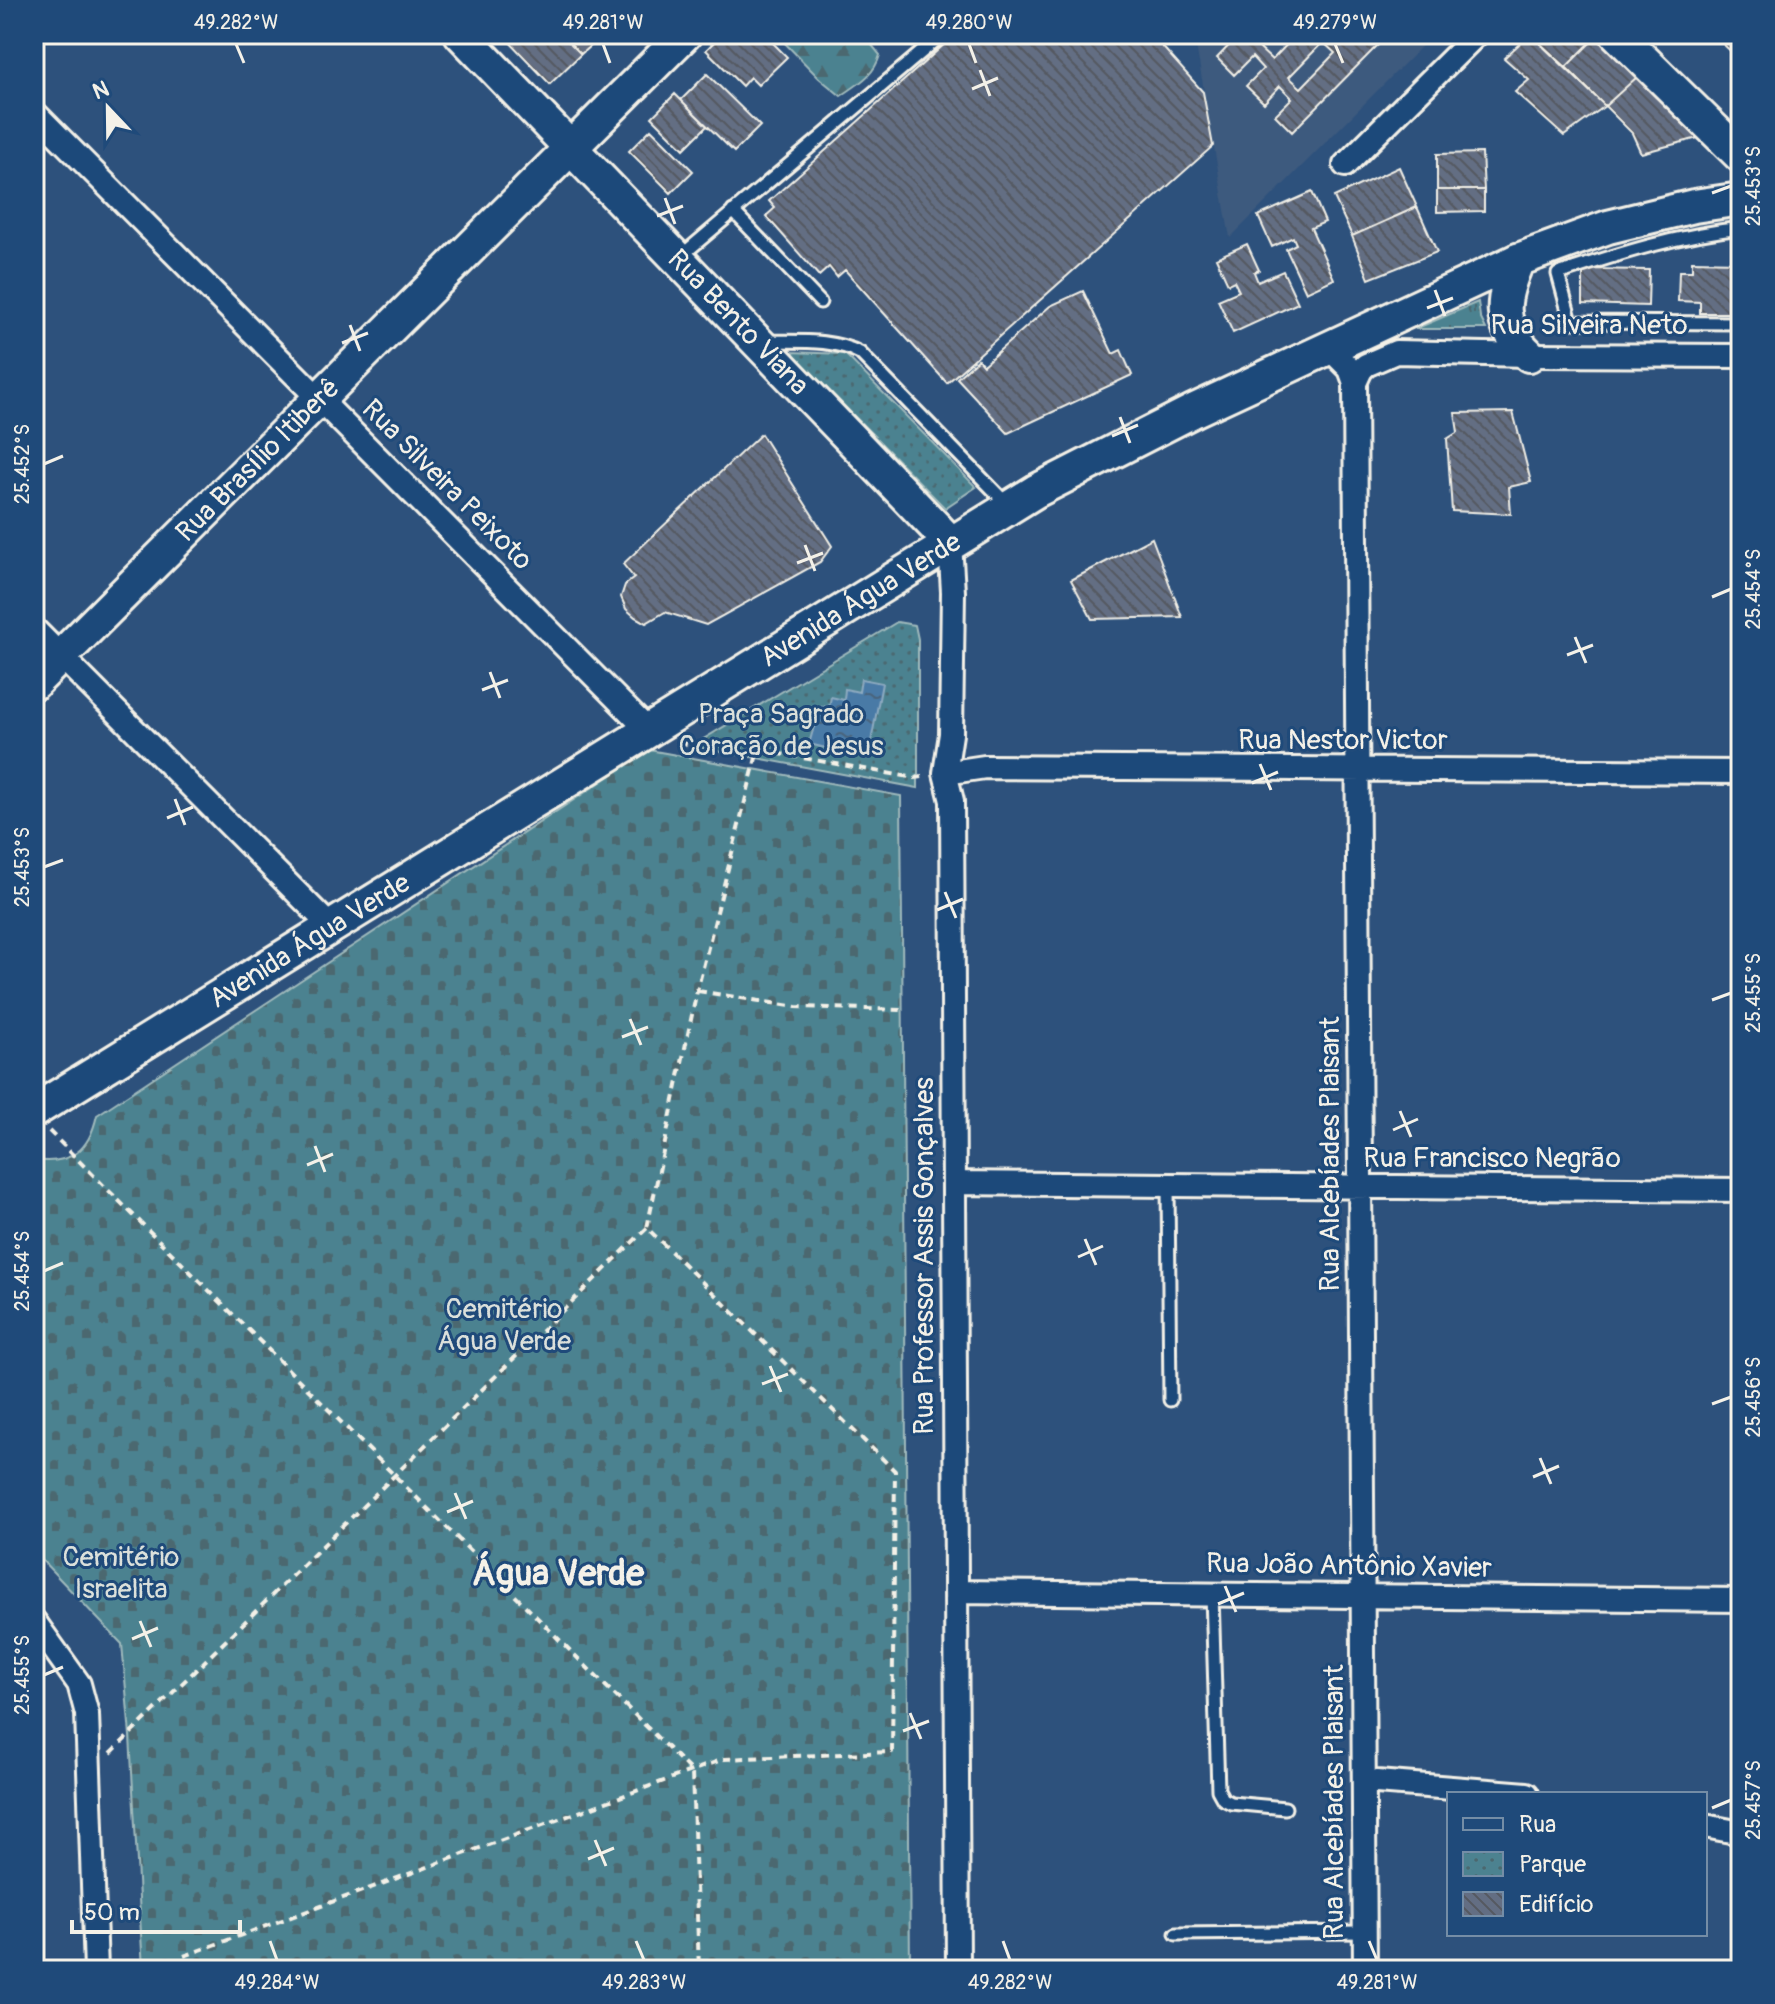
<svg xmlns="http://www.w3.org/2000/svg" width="1775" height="2004" viewBox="0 0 1775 2004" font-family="Pangolin,sans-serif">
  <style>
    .built { fill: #3d5a7e }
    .grass { fill: url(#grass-tufts); stroke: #a0babc; stroke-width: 2 }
    .forest { fill: url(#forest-firs); stroke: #a0babc; stroke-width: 2 }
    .cemetery { fill: url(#cemetery-stones); stroke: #a0babc; stroke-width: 2 }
    .park { fill: url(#park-dots); stroke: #a0babc; stroke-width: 2 }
    .water { fill: url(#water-ripples); stroke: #8daac0; stroke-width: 2 }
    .building { fill: url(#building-back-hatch); stroke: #f4f1e8; stroke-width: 2; fill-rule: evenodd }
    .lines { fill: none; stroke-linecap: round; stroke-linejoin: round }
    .service-casing { stroke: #f4f1e8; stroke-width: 17 }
    .minor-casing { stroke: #f4f1e8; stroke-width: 28 }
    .secondary-casing { stroke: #f4f1e8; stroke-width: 38 }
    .path { stroke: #f4f1e8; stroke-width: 4; stroke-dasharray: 8 6; stroke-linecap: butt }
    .service { stroke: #1f4a7a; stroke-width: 11 }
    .minor { stroke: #1f4a7a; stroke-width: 22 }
    .secondary { stroke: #1f4a7a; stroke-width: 32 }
    .ticks { fill: none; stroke: #f4f1e8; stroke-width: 3 }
    .labels { text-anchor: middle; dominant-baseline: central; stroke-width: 6; stroke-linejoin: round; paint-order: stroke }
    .street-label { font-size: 28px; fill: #f4f1e8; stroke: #1f4a7a }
    .park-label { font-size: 28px; fill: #dbe0db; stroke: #1f4a7a }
    .district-label { font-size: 36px; font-weight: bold; fill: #f4f1e8; stroke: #1f4a7a }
    .neatline { fill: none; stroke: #f4f1e8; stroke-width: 3 }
    .ticks-label { font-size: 20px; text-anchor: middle; fill: #f4f1e8 }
  </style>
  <defs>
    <pattern id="grass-tufts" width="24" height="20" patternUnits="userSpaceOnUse" patternTransform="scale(2)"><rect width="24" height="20" fill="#4c8290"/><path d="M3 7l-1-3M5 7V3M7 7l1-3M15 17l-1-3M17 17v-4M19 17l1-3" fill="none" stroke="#4b686f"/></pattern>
    <pattern id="forest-firs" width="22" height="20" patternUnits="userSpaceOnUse" patternTransform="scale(2)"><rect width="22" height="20" fill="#4c8290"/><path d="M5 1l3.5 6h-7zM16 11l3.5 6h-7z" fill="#4b686f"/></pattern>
    <pattern id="cemetery-stones" width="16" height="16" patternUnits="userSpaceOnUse" patternTransform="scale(2)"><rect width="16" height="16" fill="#4c8290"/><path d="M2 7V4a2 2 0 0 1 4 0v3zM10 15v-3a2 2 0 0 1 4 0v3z" fill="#4b686f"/></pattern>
    <pattern id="park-dots" width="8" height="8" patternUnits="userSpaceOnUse" patternTransform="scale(2)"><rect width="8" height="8" fill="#4c8290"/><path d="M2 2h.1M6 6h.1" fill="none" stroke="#4b686f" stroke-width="1.8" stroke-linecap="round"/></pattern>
    <pattern id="water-ripples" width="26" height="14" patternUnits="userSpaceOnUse" patternTransform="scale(2)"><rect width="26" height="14" fill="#497aa6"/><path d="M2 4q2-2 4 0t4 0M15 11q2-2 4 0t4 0" fill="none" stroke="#49647b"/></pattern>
    <pattern id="building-back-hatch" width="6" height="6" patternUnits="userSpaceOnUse" patternTransform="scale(2)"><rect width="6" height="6" fill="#636e83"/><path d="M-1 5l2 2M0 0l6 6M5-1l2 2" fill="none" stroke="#555961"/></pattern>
  </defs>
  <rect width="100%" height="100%" fill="#2d517c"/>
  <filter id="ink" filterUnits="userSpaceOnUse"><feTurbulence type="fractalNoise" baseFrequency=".0125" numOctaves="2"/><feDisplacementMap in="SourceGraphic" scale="16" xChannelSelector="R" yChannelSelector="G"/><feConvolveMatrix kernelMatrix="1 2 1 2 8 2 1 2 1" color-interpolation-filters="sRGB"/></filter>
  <g filter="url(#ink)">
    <path class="built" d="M1194,34H1434L1230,238Z"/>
    <path class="grass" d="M1478,302L1480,317L1486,329H1415Z"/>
    <path class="forest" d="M776,34H863L880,55C874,76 858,84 841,96L819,78Z"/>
    <path class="cemetery" d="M649,750L901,796L910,1970H143L130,1736L122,1644L34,1552V1160C71,1165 89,1151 97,1115Z"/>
    <path class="park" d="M791,352L845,354L976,487L945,508Z
      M897,622L915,625L918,639V788L692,746Z"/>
    <path class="water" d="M861,679L882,683L868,758L809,744L820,706L829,707L831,697L844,700L845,689L859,692Z"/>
    <path class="building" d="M502,34H561L581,54L550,84Z
      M561,34H603L581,54Z
      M722,34H764L787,57L758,85L750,77L742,86L706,50Z
      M956,34H1151L1203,92L1213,146L947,383L845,270L837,277L829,267L819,276L766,216L775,208L769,201Z
      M1240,34H1275L1260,49L1272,60L1297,34H1332L1343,45L1354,34H1367L1378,45L1292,132L1275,115L1292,98L1280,86L1264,103L1246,86L1263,69L1252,57L1234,75L1217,58ZM1323,42L1335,53L1301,88L1289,77Z
      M1530,34H1595L1597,36L1566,67Z
      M1530,34L1605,106L1564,136L1515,92L1529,80L1504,58Z
      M1731,34H1741V61L1722,43Z
      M1597,36L1637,77L1605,106L1566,67Z
      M707,74L760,126L734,152L681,100Z
      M1637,77L1702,137L1641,153L1632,133L1605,106Z
      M675,94L707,126L684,149L652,117Z
      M651,129L693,171L671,193L629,151Z
      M1482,153L1484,190H1437V154Z
      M1399,167L1417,207L1352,236L1334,197Z
      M1437,190H1484V211L1437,212Z
      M1312,192L1325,222L1311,228L1334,279L1306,292L1286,249L1296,244L1293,237L1272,247L1258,216Z
      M1417,207L1437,252L1369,279L1352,236Z
      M1247,244L1259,270L1254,272L1258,282L1283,271L1298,303L1233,333L1218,300L1239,291L1234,281L1228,284L1216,258Z
      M1692,261L1738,262L1737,299H1734V313H1700V302L1678,301L1679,271H1692Z
      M1583,269L1649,270L1648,306L1583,304Z
      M1083,291L1113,354L1121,350L1132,375L1008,433L957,378L978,359L983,365L1050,306Z
      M1513,412L1531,482L1509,487L1511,514L1452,511L1447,439L1458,432L1455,413Z
      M761,434L832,546L820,562L706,625L665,612L646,623L635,617L626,609L621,597L625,585L634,578L623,564Z
      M1152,538L1182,617L1092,619L1071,580Z"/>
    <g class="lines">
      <defs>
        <path id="service" d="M733,211L820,302
          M1741,228C1678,235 1618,254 1558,274L1571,322L1741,323
          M681,256L943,34
          M765,341C797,342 831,338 860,353L1009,506
          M1168,1185L1170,1400
          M1212,1594L1218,1790L1223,1799L1231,1803L1285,1808
          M1176,1934L1365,1932"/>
        <path id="minor" d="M34,112L648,730
          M1345,165L1477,34
          M1329,348L1350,369L1355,383L1365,1970
          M1355,383L1361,370L1366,365L1396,352L1529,355L1741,356
          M950,542L953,592L951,734L945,773L952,801L958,1970
          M34,629L331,927
          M945,773L985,767L1741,772
          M954,1183L1741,1190
          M956,1592L1741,1600
          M34,1621L79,1684L87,1714L96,1970
          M1364,1781L1527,1794
          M1705,1826L1741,1833"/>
        <g id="secondary">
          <path id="s1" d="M461,34L950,542"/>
          <path d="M1617,34L1741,156"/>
          <path d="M1518,260C1501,299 1496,324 1529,355"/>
          <path id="s2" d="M34,683L685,34"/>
          <path id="s3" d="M34,1111L1036,491L1195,410L1518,260L1608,227L1694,206L1741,199"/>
        </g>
      </defs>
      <use href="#service" class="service-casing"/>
      <use href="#minor" class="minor-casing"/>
      <use href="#secondary" class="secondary-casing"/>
      <path class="path" d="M679,743L758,750L915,778L923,777
        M698,991L796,1007L902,1010
        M49,1131L692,1772L699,1970
        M111,1753L647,1228
        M184,1956L724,1759L892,1752L895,1471L647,1228L697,991L758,750"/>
      <use href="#service" class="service"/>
      <use href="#minor" class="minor"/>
      <use href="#secondary" class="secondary"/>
    </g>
  </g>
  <path class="ticks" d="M236,44L244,63M603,44L610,63M969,44L976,63M1335,44L1343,63M980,70L990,96M972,89L998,78M1712,193L1731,186M665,198L675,224M657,216L683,206M1435,290L1445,316M1427,308L1453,298M350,325L360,351M342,343L368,333M1120,417L1130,443M1112,436L1138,425M44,464L63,456M805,545L815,571M797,563L823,553M1712,597L1731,589M1575,637L1586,663M1567,655L1593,645M490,672L500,698M482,690L508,680M1260,764L1271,790M1252,783L1278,772M175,799L185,825M167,818L193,807M44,867L63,860M945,892L956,918M937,910L963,899M1712,1000L1731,993M630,1019L641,1045M622,1037L648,1027M1400,1111L1411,1137M1393,1130L1418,1119M315,1146L325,1172M307,1165L333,1154M1085,1239L1096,1265M1078,1257L1103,1246M44,1271L63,1263M770,1366L781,1392M762,1384L788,1374M1712,1404L1731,1397M1540,1458L1551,1484M1533,1477L1559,1466M455,1493L466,1519M447,1512L473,1501M1225,1586L1236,1612M1218,1604L1244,1593M140,1621L151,1647M132,1639L158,1628M44,1675L63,1667M910,1713L921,1739M903,1731L929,1721M1712,1808L1731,1800M595,1840L606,1866M588,1859L614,1848M270,1941L277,1960M636,1941L644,1960M1003,1941L1010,1960M1369,1941L1377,1960"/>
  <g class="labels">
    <g class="street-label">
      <text stroke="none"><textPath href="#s1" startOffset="400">Rua Bento Viana</textPath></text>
      <text x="1589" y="325">Rua Silveira Neto</text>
      <text stroke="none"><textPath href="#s2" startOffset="316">Rua Brasílio Itiberê</textPath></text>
      <text transform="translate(447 485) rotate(45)">Rua Silveira Peixoto</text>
      <text stroke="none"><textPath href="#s3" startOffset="972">Avenida Água Verde</textPath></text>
      <text x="1343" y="740">Rua Nestor Victor</text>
      <text stroke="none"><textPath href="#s3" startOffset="324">Avenida Água Verde</textPath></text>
      <text transform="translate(1330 1154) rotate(-90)">Rua Alcebíades Plaisant</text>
      <text x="1492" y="1158">Rua Francisco Negrão</text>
      <text transform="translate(924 1256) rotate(-90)">Rua Professor Assis Gonçalves</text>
      <text transform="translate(1349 1566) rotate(1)">Rua João Antônio Xavier</text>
      <text transform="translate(1334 1802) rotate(-90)">Rua Alcebíades Plaisant</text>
    </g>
    <g class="park-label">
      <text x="781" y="714">Praça Sagrado<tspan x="781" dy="32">Coração de Jesus</tspan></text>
      <text x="504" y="1309">Cemitério<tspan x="504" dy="32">Água Verde</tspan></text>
      <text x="121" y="1557">Cemitério<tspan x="121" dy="32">Israelita</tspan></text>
    </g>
    <g class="district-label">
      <text x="558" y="1573">Água Verde</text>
    </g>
  </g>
  <rect width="1775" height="2004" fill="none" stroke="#1f4a7a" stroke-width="88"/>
  <rect x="1447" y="1792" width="260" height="144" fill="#1f4a7a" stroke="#748da6" stroke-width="2"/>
  <rect x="1463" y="1818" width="40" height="12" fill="#1f4a7a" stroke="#748da6" stroke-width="2"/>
  <text x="1519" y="1832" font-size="24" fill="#f4f1e8">Rua</text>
  <rect x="1463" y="1852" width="40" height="24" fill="url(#park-dots)" stroke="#748da6" stroke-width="2"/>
  <text x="1519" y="1872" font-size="24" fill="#f4f1e8">Parque</text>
  <rect x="1463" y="1892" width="40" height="24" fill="url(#building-back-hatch)" stroke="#748da6" stroke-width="2"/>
  <text x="1519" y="1912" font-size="24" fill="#f4f1e8">Edifício</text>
  <g transform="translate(108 108) rotate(338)" stroke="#1f4a7a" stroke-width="6" paint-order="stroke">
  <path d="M0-6L14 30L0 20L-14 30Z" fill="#f4f1e8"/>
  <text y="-12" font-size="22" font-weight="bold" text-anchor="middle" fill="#f4f1e8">N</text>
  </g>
  <path d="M72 1920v12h168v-12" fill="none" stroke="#f4f1e8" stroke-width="4"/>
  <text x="84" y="1920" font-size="24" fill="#f4f1e8" stroke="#1f4a7a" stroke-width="6" paint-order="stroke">50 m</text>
  <rect x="44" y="44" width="1687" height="1916" class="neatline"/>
  <g class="ticks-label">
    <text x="236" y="29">49.282°W</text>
    <text x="603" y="29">49.281°W</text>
    <text x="969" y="29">49.280°W</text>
    <text x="1335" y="29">49.279°W</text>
    <text transform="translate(1753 186) rotate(-90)" y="7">25.453°S</text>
    <text transform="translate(22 464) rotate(-90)" y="7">25.452°S</text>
    <text transform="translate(1753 589) rotate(-90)" y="7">25.454°S</text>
    <text transform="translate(22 867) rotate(-90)" y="7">25.453°S</text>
    <text transform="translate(1753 993) rotate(-90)" y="7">25.455°S</text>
    <text transform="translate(22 1271) rotate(-90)" y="7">25.454°S</text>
    <text transform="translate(1753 1397) rotate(-90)" y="7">25.456°S</text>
    <text transform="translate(22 1675) rotate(-90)" y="7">25.455°S</text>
    <text transform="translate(1753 1800) rotate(-90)" y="7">25.457°S</text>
    <text x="277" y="1989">49.284°W</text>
    <text x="644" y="1989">49.283°W</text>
    <text x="1010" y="1989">49.282°W</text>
    <text x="1377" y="1989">49.281°W</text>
  </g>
</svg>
